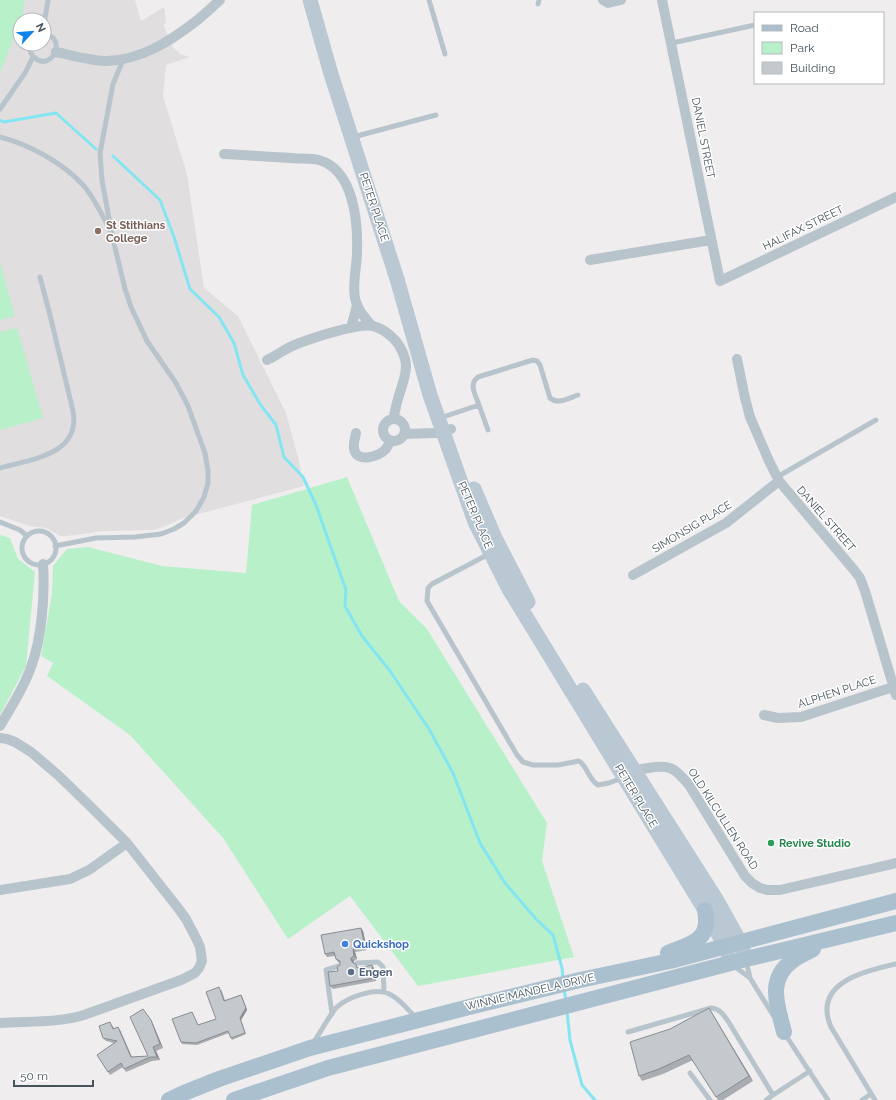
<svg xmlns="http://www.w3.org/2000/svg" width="896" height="1100" viewBox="0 0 896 1100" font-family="Raleway,sans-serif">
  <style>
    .education { fill: #e1dee0; fill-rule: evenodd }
    .green { fill: #b8f1c9 }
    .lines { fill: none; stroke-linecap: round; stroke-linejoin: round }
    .stream { stroke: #83e5f1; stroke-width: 3 }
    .service { stroke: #b8c4cc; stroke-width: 5 }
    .minor { stroke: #b8c4cc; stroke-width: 10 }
    .secondary { stroke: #bac8d3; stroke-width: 15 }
    .primary { stroke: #abc0cf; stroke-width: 16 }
    .wall { fill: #a9adb1 }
    .shaded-wall { fill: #898d90 }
    .building { fill: #c4c9ce; stroke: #898d90 }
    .education-dot { fill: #8d6e63; stroke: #fff; stroke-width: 1.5 }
    .leisure-dot { fill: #2e9e5b; stroke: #fff; stroke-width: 1.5 }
    .shop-dot { fill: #3f7fe0; stroke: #fff; stroke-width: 1.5 }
    .service-dot { fill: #5c6f8a; stroke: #fff; stroke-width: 1.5 }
    .labels { text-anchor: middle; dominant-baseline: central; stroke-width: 3; stroke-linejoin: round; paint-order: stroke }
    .street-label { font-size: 11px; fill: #45535c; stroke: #fff }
    .education-label { font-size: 11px; font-weight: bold; fill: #785e54; stroke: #fff; text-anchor: start }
    .leisure-label { font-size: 11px; font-weight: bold; fill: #27864d; stroke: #fff; text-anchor: start }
    .shop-label { font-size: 11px; font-weight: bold; fill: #366cbe; stroke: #fff; text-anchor: start }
    .service-label { font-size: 11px; font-weight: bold; fill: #4e5e75; stroke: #fff; text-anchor: start }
  </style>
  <rect width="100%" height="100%" fill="#f0edee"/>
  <path class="education" d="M0,0H135L141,21L164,7L166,23L163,24L173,47L180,54L190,57L166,65L163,96L187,174L204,288L238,316L286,413L298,457L304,486L180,519L166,526L155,530L104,531L67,536H60L46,528L29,526L0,516ZM20,20H44V44H20Z"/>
  <path class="green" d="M0,0H25L22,17L0,73Z
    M0,263L15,316L0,320Z
    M17,328L43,418L0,430V332Z
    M347,477L399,601L427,629L547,823L542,861L574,957L418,986L350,896L288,939L223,838L130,735L47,676L53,663L41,656L52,593L53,566L67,549L88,547L162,566L246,573L252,505Z
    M0,535L10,538L18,559L35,572L26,666L0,715Z"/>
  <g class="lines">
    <path class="stream" d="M0,120L4,122L56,113L96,149
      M113,156L160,200L174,237L190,289L219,317L234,343L243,375L260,404L276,425L284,457L303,477L316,505L346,590L345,606L362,636L390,671L429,729L453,773L480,843L505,883L536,919L553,935L562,968L563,979
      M564,989L566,1001
      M567,1011L570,1040L582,1085L595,1100"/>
    <path class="service" d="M429,0L445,54
      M538,4L539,0
      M44,24L48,0
      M672,43L755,25
      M30,44C29,50 30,54 35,58C52,72 68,37 44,34
      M0,109L25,73L33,57
      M357,136L436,115
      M0,137C30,145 62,162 84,186C95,199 102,215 110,230
      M479,405L488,430
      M446,416L479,405C476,396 468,384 478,377L533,360L537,361L540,365L550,398C558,405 569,398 578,395
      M0,468C31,459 81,455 73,411L50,315L40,277
      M777,477L876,420
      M0,522L20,530L27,536
      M22 548a17 17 0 1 1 34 0a17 17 0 1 1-34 0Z
      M55,546L96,538L135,537L161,534L174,529L184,523L196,511L204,497L208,483V471L205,453L188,406L176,383L147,341L131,307L125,289L112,235L102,180L100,153L113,84L123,60
      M489,554L432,584L428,588L427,601L517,755L523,762L533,765H558L579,761C588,767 588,779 598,785L609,783L622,778
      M746,960L750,978
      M357,963L378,962L383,967L384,991
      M734,966L750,978L773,1015
      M332,1014L326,970L339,966
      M628,1032L711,1008C720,1009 723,1014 728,1021L773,1095L810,1071
      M785,1034L828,1100
      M313,1043C320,1034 329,1015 337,1007C348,997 378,986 391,995C401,1000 408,1010 416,1018
      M690,1073L710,1100
      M766,1100L773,1095
      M862,1100L871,1094
      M875,1100L831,1027C812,983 864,971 896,964"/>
    <path class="minor" d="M603,0L608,3L621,0
      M662,0L720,281L896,197
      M56,52C71,55 92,61 107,61C140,60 169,42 195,22C204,15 212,7 220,0
      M224,154C247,155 269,157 291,158C300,159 311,158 319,160C354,170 358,222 357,252C357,267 352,283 355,298C357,309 365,318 372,326
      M590,260L711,240
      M351,328L357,305
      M737,359L745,398L750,417L769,461L779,481L854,570L860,578L865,591L896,695
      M267,360C277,355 286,348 297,344C312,338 358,323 373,326C382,328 388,333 394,339C400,345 406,357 406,366C406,377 401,388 398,399C396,405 395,413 393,419
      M383 430a11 11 0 1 1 22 0a11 11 0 1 1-22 0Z
      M356,433C355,438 353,444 354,449C357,464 379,456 386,449C388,446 389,444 390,440
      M404,434L436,433L451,429
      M633,575L726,523L779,481
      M764,715L778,718L801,717L893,687
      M0,726C11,707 24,688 31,667C42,638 45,594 43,564
      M0,738L7,739L15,742L31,752L58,775L90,806L127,843L178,908L186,919L197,940L200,947L202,961L199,968L195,973L181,980L84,1015C59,1023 26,1021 0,1023
      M630,773C635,769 641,769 648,768C670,764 675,768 689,785L745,876L752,883L760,888L767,890H780L896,863
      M0,890L70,879L89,870L127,843"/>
    <path class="secondary" d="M310,0L331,74L397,279L430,395L475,522L509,589L705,910L725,946L729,957
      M474,489L495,538L528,602
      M583,690L716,899L740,942L744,953"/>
    <path class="primary" d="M668,953C692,943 711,941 705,910
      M784,1032C778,1007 766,980 792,961C798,956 806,953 813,949
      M169,1100L184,1093L219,1079L310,1048L473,1006L580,980L670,961L896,901
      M234,1100L328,1068L746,959L896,923"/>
  </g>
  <path class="wall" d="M361,928L363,931L367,950L355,952L357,959L354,961L353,963L358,967L374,968L376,981L333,989L330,986L338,971L340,963L338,962L336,959L335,956L327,957L325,954Z
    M221,989L225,1000L242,996L247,1010L241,1020L246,1034L232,1040L229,1033L197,1045L182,1044L181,1042L192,1012L198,1025L216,1019Z
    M712,1013L753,1081L723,1100H718L693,1060L663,1074L642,1081L639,1076Z
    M153,1024L163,1048L156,1051L160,1060L152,1061L126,1072L123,1067L110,1075L97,1055L114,1043L106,1041L103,1038L112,1025L114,1028L120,1030L132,1057L148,1056Z"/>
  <path class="shaded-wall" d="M361,928L363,931L367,950L365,947Z
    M353,949L355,952L357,959L354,956Z
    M351,958L354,961L353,964L351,960Z
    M372,965L374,968L376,981L374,978Z
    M241,995L247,1010L241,1020L246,1034L240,1018Z
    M709,1008L712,1013L753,1081L749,1076Z
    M151,1020L153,1024L163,1048L160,1044Z
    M118,1027L120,1030L133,1060L131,1057Z
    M153,1047L156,1051L160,1060L157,1057Z"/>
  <path class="building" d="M361,928L365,947L353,949L354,956L351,958V960L353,963L356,964L357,968L372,965L374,978L330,986L328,972L338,971L337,967L340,965V961L336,959L334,952L325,954L321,935Z
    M219,987L224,1001L241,995L246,1008L240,1018L245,1033L231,1038L228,1031L196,1043L181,1042L172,1019L192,1012L198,1025L216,1019L206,992Z
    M709,1008L749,1076L716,1097L689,1055L659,1069L639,1076L630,1042L670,1029Z
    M143,1009L151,1020L160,1044L153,1047L157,1057H150L124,1069L121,1063L108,1072L97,1055L117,1041L103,1038L99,1026L110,1022L113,1029L118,1027L131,1057L148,1056L130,1017Z"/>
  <circle class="education-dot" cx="98" cy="231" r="4"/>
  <circle class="leisure-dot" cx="771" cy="843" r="4"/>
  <circle class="shop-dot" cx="345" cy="944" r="4"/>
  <circle class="service-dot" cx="351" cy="972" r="4"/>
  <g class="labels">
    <g class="street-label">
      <text transform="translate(703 138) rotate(79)">DANIEL STREET</text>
      <text transform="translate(374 207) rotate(72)">PETER PLACE</text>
      <text transform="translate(803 228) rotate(-26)">HALIFAX STREET</text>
      <text transform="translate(475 515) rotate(67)">PETER PLACE</text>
      <text transform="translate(826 519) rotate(49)">DANIEL STREET</text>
      <text transform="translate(692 527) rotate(-31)">SIMONSIG PLACE</text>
      <text transform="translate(837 692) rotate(-18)">ALPHEN PLACE</text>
      <text transform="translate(636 796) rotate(59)">PETER PLACE</text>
      <text transform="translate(723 819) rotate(57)">OLD KILCULLEN ROAD</text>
      <text transform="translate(530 992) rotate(-13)">WINNIE MANDELA DRIVE</text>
    </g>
    <g class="education-label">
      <text x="106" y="225">St Stithians<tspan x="106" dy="13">College</tspan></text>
    </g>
    <g class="leisure-label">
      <text x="779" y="843">Revive Studio</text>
    </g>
    <g class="shop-label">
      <text x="353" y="944">Quickshop</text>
    </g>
    <g class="service-label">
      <text x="359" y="972">Engen</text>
    </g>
  </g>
  <rect x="754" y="12" width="130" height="72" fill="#ffffff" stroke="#b5babe"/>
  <rect x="762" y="25" width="20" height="6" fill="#abc0cf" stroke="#b5babe"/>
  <text x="790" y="32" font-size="12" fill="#45535c">Road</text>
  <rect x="762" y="42" width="20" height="12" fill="#b8f1c9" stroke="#b5babe"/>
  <text x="790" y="52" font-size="12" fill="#45535c">Park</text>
  <rect x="762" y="62" width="20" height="12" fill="#c4c9ce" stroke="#b5babe"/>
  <text x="790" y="72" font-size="12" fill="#45535c">Building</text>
  <g transform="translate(32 32) rotate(64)"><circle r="19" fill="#ffffff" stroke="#b5babe"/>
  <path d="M0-3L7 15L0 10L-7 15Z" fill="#0e83ea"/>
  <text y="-6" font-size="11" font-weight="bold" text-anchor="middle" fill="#45535c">N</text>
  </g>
  <path d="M14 1080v6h79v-6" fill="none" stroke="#45535c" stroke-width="2"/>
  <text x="20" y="1080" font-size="12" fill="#45535c" stroke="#ffffff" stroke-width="3" paint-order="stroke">50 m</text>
</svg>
